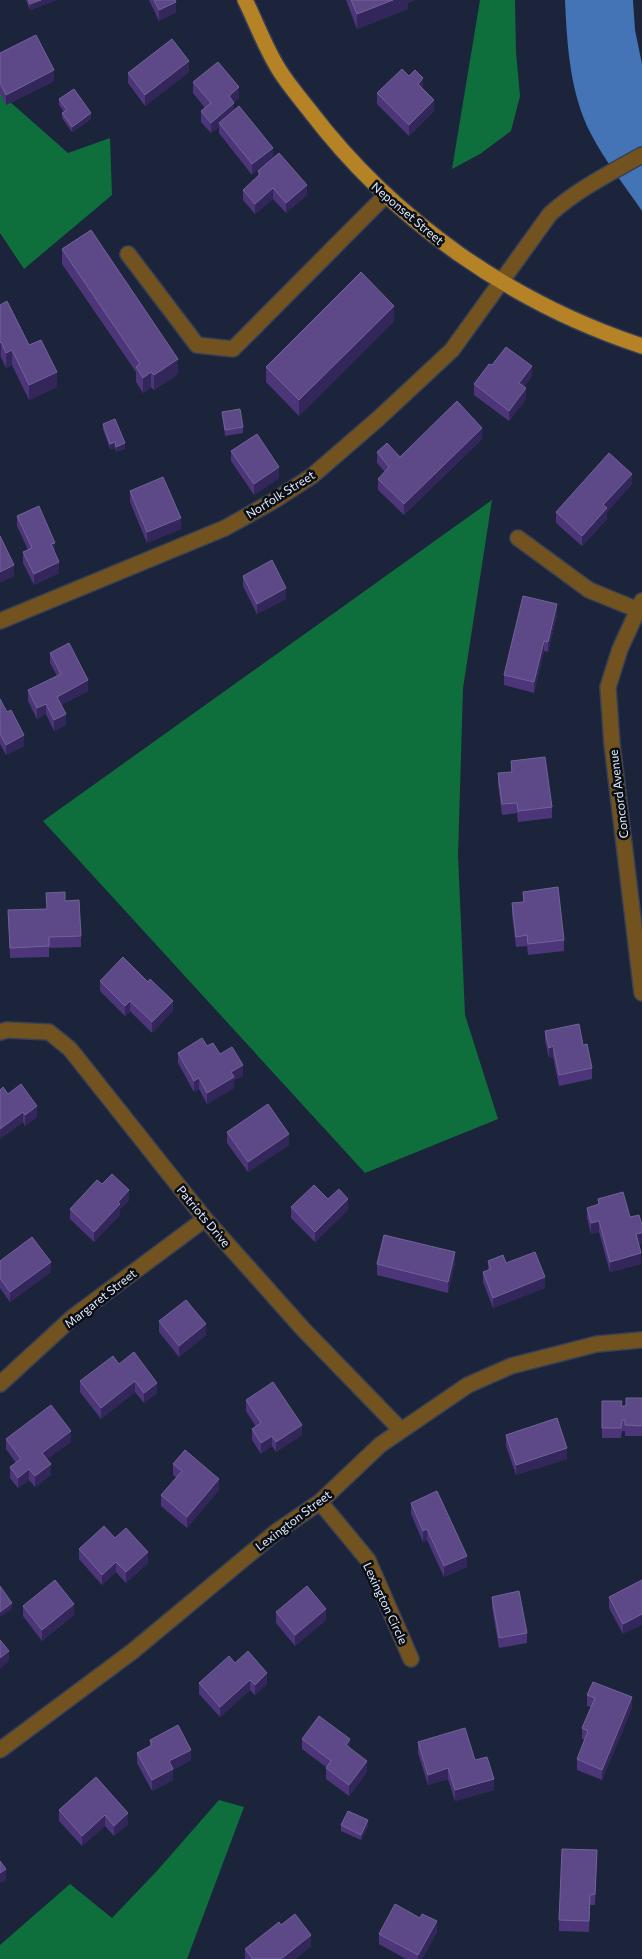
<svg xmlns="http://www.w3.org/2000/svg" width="642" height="1959" viewBox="0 0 642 1959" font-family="Commissioner,sans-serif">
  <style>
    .forest { fill: #0e6f3c }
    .water { fill: #4473b6 }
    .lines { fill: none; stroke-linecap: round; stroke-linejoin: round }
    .minor-casing { stroke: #374055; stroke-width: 18 }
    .major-casing { stroke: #374055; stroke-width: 18 }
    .minor { stroke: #72531f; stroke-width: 15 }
    .major { stroke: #b58226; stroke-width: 15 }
    .wall { fill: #4c3679 }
    .shaded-wall { fill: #32265a }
    .building { fill: #5d4987; stroke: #726299 }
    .labels { text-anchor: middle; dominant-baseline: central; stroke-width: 5; stroke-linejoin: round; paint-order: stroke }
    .street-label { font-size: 12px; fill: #e4ebfa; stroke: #0a0e17 }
  </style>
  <rect width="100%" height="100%" fill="#1b243a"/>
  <path class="forest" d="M480,0H515L516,52L520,96L511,131L480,154L452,169Z
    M0,93L68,153L110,138L112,195L24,269L0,233Z
    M492,500L463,688L458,856L465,1015L498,1119L365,1173L43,821Z
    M219,1800L244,1807L187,1959H0V1945L70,1884L112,1918L156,1872Z"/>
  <path class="water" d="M565,0H633L635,30L642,64V211C625,186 605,161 591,134C570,94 567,45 565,0Z"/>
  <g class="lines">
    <defs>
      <path id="minor" d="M128,254L197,345L233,349L386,195
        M518,538L589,590L638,610
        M642,601L620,649L608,687L612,744L642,993
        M0,621L225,528L275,500L312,476L379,418L452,350L550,214C578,189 610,173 642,155
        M0,1032L7,1030L49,1032L70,1049L205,1219L303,1329L401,1430
        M0,1384L73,1317L205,1219
        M320,1502L368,1560L411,1659
        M0,1750L133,1651L276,1532L320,1502L380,1445L468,1385L511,1366L597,1344L642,1340"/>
      <path id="major" d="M245,0C256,22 265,47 278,68C287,83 299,97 310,111C393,220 511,303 642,346"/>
    </defs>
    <use href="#minor" class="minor-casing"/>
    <use href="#major" class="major-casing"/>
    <use href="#minor" class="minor"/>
    <use href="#major" class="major"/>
  </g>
  <path class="wall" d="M26,0H57L30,10Z
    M149,0H175L176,12L159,21Z
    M346,0H415L408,3V9L357,29Z
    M0,53L54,81L6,105L0,93Z
    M189,72L145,106L128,83V73Z
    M193,82L239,98L234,102V110L273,158L307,195L286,213L273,199L255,214L243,200V190L258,177V171L265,164L252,175L219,133V127L211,133L201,122V111L205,108L193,93Z
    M423,89L434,111L409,136L377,104V93Z
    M59,99L91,119L72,132L62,118V113L64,112L59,105Z
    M62,249L178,374L154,390L151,387L143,393L136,382V372L62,264Z
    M0,305L29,345L57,387L29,400L12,365L6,368L1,357Z
    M394,321L299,416L266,382V367Z
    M492,365L532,376L524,387L526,399L509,421L474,395V384Z
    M222,412L243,427V433L225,436Z
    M103,424L125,449L116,452L115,448L110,449L103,429Z
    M482,439L404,515L378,490V479L385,472L377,463V452L400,457Z
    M231,451L279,478L254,495L231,461Z
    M632,484L607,512V519L582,546L556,523V512Z
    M130,491L181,529L147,543L130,502Z
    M17,516L59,573L34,585L23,563V552L28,550L17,526Z
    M243,576L286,599L257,614L243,586Z
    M557,615L548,652L544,651L534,693L504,685V675Z
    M50,653L88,691L61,705L66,725L54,731L46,714L37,719L28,701V690L57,676L50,663Z
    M0,699L24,746L6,755L0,744Z
    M511,761L552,807V818L518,822L517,813L502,815L498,784V773L511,772Z
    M523,892L564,940V951L528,955L527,946L516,947L512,914V903L523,902Z
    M65,901L81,936V947L49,948V957L10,958L8,910L46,909Z
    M100,981L173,1011L152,1033L130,1011L125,1016L100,991Z
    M545,1031L583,1045L592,1068V1079L559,1086L553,1057L549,1058L545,1041Z
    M207,1046L220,1054L243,1076L234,1080V1088L207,1104L199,1089L194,1092L178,1063V1053Z
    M0,1090L8,1094L37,1117L25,1126L23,1122L0,1139Z
    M227,1132L289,1145L248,1172L227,1143Z
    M102,1184L129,1200L120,1209V1215L94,1242L70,1219V1209Z
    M328,1199L348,1210L315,1242L291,1218V1207Z
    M598,1199L630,1217L642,1225V1243L639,1244L641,1264L610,1272L599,1232L591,1234L587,1218V1208L598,1205Z
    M0,1261L51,1272L10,1302L0,1288Z
    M488,1261L506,1263L545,1288L493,1308L483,1282V1272L488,1270Z
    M455,1263L448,1293L377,1275V1264Z
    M159,1321L206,1335L179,1357L159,1332Z
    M119,1364L157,1393L144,1403L135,1392L101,1419L80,1392V1381Z
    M642,1398V1436H625V1431H622L621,1438H602V1401L622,1406H626Z
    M246,1400L302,1435L276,1452L272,1446L261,1454L252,1440V1429L256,1427L246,1411Z
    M506,1435L567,1459L516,1475L506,1446Z
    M6,1439L71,1442L47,1459L51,1475L35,1487L29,1480L18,1488L10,1478V1467L16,1463L6,1449Z
    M173,1464L219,1490L187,1528L161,1506V1495L177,1478L173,1475Z
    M411,1503L467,1567L444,1577L427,1540L423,1542L411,1514Z
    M115,1538L148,1563L126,1583L116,1572L102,1585L79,1559V1549Z
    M642,1580L623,1634L609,1608V1597Z
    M492,1597L527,1633V1643L499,1648L492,1607Z
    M23,1606L74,1615L42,1641L23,1616Z
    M276,1612L326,1620L295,1646L276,1623Z
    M235,1663L267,1684L255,1695L250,1690L220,1717L199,1694V1683Z
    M587,1695L632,1708L602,1780L577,1770V1759L585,1740L582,1739V1728L591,1707L587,1706Z
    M302,1739L350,1748L367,1772L349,1796L326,1779V1767L302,1749Z
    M150,1740L191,1760L173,1770V1780L152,1791L137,1763V1753L150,1746Z
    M418,1742L475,1760L494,1790L455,1801L448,1779L428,1785L418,1753Z
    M96,1777L128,1824L114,1836L105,1826L82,1846L59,1821V1810Z
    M341,1825L368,1826L361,1840L341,1831Z
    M597,1861L595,1905H590L589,1932L559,1931V1920Z
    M281,1925L311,1946L295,1959H245V1949Z
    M437,1932L422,1959H406L379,1944V1934Z"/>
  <path class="shaded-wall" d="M41,0H57L30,10V4Z
    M393,0H415L408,3V9L357,29V14Z
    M176,2V12L159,21V10Z
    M189,61V72L145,106V95Z
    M54,70V81L6,105V95Z
    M423,78V89L418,94V84Z
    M239,87V98L229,107V96Z
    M434,100V111L409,136V125Z
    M234,103V114L219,123V127L211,133V123Z
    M91,113V119L72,132V127Z
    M273,148V158L252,175V164Z
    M307,185V195L286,213V203Z
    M273,188V199L255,214V204Z
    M394,306V321L299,416V400Z
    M1,342V357L0,358V343Z
    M12,350V365L6,368V353Z
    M178,359V374L154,390V375Z
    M532,366V376L519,394V383Z
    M57,372V387L29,400V385Z
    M151,372V387L143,393V378Z
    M526,388V399L509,421V411Z
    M482,428V439L404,515V504Z
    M115,442V448L110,449V444Z
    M125,443V449L116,452V447Z
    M279,467V478L254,495V484Z
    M632,474V484L607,512V519L582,546V536L603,505Z
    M181,518V529L147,543V532Z
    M55,543V553L51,544Z
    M59,562V573L34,585V574Z
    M14,565V576L0,583V572Z
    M286,588V599L257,614V604Z
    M557,604V615L548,652V642Z
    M544,641V651L534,693V682Z
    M88,680V691L57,707V697Z
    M46,704V714L37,719V708Z
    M66,714V725L54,731V720Z
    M24,735V746L6,755V745Z
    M130,1001V1011L125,1016V1006Z
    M173,1001V1011L152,1033V1022Z
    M553,1046V1057L549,1058V1048Z
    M243,1065V1076L234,1080V1088L207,1104V1093L231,1072Z
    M199,1078V1089L194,1092V1081Z
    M37,1106V1117L25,1126V1115Z
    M23,1112V1122L0,1139V1129Z
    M289,1134V1145L248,1172V1162Z
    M129,1190V1200L120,1209V1215L94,1242V1232L118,1202Z
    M348,1199V1210L315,1242V1232Z
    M599,1221V1232L591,1234V1223Z
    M642,1233V1243L636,1245V1234Z
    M455,1252V1263L448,1293V1282Z
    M641,1253V1264L610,1272V1262Z
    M51,1262V1272L10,1302V1292Z
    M545,1277V1288L493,1308V1298Z
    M206,1324V1335L179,1357V1346Z
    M135,1381V1392L101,1419V1408Z
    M157,1383V1393L144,1403V1393Z
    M302,1425V1435L276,1452V1442Z
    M71,1431V1442L42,1463V1453Z
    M272,1436V1446L261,1454V1443Z
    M567,1448V1459L516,1475V1465Z
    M51,1464V1475L35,1487V1476Z
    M29,1469V1480L18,1488V1478Z
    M219,1479V1490L187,1528V1517Z
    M427,1529V1540L423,1542V1531Z
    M148,1552V1563L126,1583V1572Z
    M467,1556V1567L444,1577V1566Z
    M116,1562V1572L102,1585V1575Z
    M12,1603V1609L0,1617V1612Z
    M74,1604V1615L42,1641V1630Z
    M326,1609V1620L295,1646V1635Z
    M642,1614V1625L623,1634V1624Z
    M9,1651V1661L0,1669V1658Z
    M267,1673V1684L255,1695V1685Z
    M250,1680V1690L220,1717V1707Z
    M632,1697V1708L602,1780V1770Z
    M350,1739V1750L346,1745Z
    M191,1750V1760L173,1770V1780L152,1791V1780L169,1761Z
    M367,1761V1772L349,1796V1785Z
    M448,1768V1779L428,1785V1775Z
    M494,1779V1790L455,1801V1790Z
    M128,1813V1824L114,1836V1826Z
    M105,1815V1826L82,1846V1836Z
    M368,1820V1826L361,1840V1835Z
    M6,1869V1880L0,1883V1873Z
    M437,1921V1932L422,1959H418V1955Z
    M311,1935V1946L295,1959H281Z"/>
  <path class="building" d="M28,0H41L30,4Z
    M154,0H175L176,2L159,10Z
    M351,0H393L357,14Z
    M36,35L54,70L6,95L0,83V53Z
    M172,39L189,61L145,95L128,73Z
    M218,62L239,87L229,96L234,103L211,123L201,111L211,103L193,82Z
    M402,69L409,76L415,70L423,78L418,84L434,100L409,125L377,93Z
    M74,89L91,113L72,127L62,113L67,110L59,99Z
    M239,106L273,148L252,164L219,123Z
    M279,153L307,185L286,203L273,188L255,204L243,190L260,174L258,171Z
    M91,230L178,359L154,375L151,372L143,378L136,367L140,364L62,249Z
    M361,272L394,306L299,400L266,367Z
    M7,301L29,345L41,340L57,372L29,385L12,350L6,353L1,342L0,343V305Z
    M506,347L532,366L519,383L526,388L509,411L474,384L489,364L492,365Z
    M457,401L482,428L404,504L378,479L389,467L377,452L387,443L400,457Z
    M240,409L243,427L225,430L222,412Z
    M115,419L125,443L116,447L115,442L110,444L103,424Z
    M257,434L279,467L254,484L231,451Z
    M609,453L632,474L603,505L607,508L582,536L556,512Z
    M163,477L181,518L147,532L130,491Z
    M39,506L55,543L51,544L59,562L34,574L23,552L32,548L17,516Z
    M0,536L14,565L0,572Z
    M272,560L286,588L257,604L243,576Z
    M523,596L557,604L548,642L544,641L534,682L504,675Z
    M69,643L88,680L57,697L66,714L54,720L46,704L37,708L28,690L61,674L50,653Z
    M0,699L7,712L11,710L24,735L6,745L0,734Z
    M545,757L552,807L518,811L517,803L502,804L498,773L512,772L511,761Z
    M558,887L564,940L528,944L527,935L516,937L512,903L524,902L523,892Z
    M65,892V901L79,900L81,936L49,937V946L10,948L8,910L47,909L46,893Z
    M123,957L148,982L150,979L173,1001L152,1022L130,1001L125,1006L100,981Z
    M579,1024L583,1045L587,1044L592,1068L559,1075L553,1046L549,1048L545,1031Z
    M202,1038L207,1046L213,1043L220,1054L232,1047L243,1065L231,1072L234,1077L207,1093L199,1078L194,1081L178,1053Z
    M21,1084L37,1106L25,1115L23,1112L0,1129V1090L3,1087L8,1094Z
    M268,1104L289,1134L248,1162L227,1132Z
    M112,1174L129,1190L118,1202L120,1204L94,1232L70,1209L97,1180L102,1184Z
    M314,1185L328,1199L339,1189L348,1199L315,1232L291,1207Z
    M623,1192L630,1217L639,1215L642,1225V1233L636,1234L641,1253L610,1262L599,1221L591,1223L587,1208L599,1204L598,1199Z
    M384,1235L455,1252L448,1282L377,1264Z
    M32,1237L51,1262L10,1292L0,1278V1261Z
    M535,1252L545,1277L493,1298L483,1272L491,1269L488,1261L503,1255L506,1263Z
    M186,1300L206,1324L179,1346L159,1321Z
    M134,1352L157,1383L144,1393L135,1381L101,1408L80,1381L113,1356L119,1364Z
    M273,1382L302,1425L276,1442L272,1436L261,1443L252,1429L261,1423L246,1400Z
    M626,1398H642V1426L625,1425V1420H622L621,1428H602V1401H622L621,1406H626Z
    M51,1405L71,1431L42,1453L51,1464L35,1476L29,1469L18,1478L10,1467L21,1459L6,1439Z
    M557,1418L567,1448L516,1465L506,1435Z
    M185,1450L219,1479L187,1517L161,1495L182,1471L173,1464Z
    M437,1491L467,1556L444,1566L427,1529L423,1531L411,1503Z
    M104,1526L115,1538L126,1528L148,1552L126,1572L116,1562L102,1575L79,1549Z
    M55,1580L74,1604L42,1630L23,1606Z
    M642,1580V1614L623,1624L609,1597Z
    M0,1586L12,1603L0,1612Z
    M307,1586L326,1609L295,1635L276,1612Z
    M519,1591L527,1633L499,1638L492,1597Z
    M0,1640L9,1651L0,1658Z
    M248,1651L267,1673L255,1685L250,1680L220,1707L199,1683L229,1656L235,1663Z
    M593,1682L632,1697L602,1770L577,1759L588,1731L582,1728L595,1698L587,1695Z
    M319,1716L350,1739L346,1745L367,1761L349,1785L326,1768L331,1761L302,1739Z
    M178,1725L191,1750L169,1761L173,1769L152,1780L137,1753L152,1745L150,1740Z
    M465,1728L475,1760L487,1757L494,1779L455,1790L448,1768L428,1775L418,1742Z
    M96,1777L128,1813L114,1826L105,1815L82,1836L59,1810Z
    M348,1811L368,1820L361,1835L341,1825Z
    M562,1849L597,1850L595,1894L590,1895L589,1921L559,1920Z
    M0,1861L6,1869L0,1873Z
    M395,1904L420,1918L422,1914L437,1921L418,1955L379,1934Z
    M295,1914L311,1935L281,1959H253L245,1949L279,1922L281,1925Z"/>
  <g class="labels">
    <g class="street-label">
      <text transform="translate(408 213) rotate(40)">Neponset Street</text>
      <text transform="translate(280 494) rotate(-32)">Norfolk Street</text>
      <text transform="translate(618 794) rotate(-97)">Concord Avenue</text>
      <text transform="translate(204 1216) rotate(50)">Patriots Drive</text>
      <text transform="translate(100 1298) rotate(-38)">Margaret Street</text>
      <text transform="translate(293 1520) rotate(-37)">Lexington Street</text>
      <text transform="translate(386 1603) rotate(65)">Lexington Circle</text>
    </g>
  </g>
</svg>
